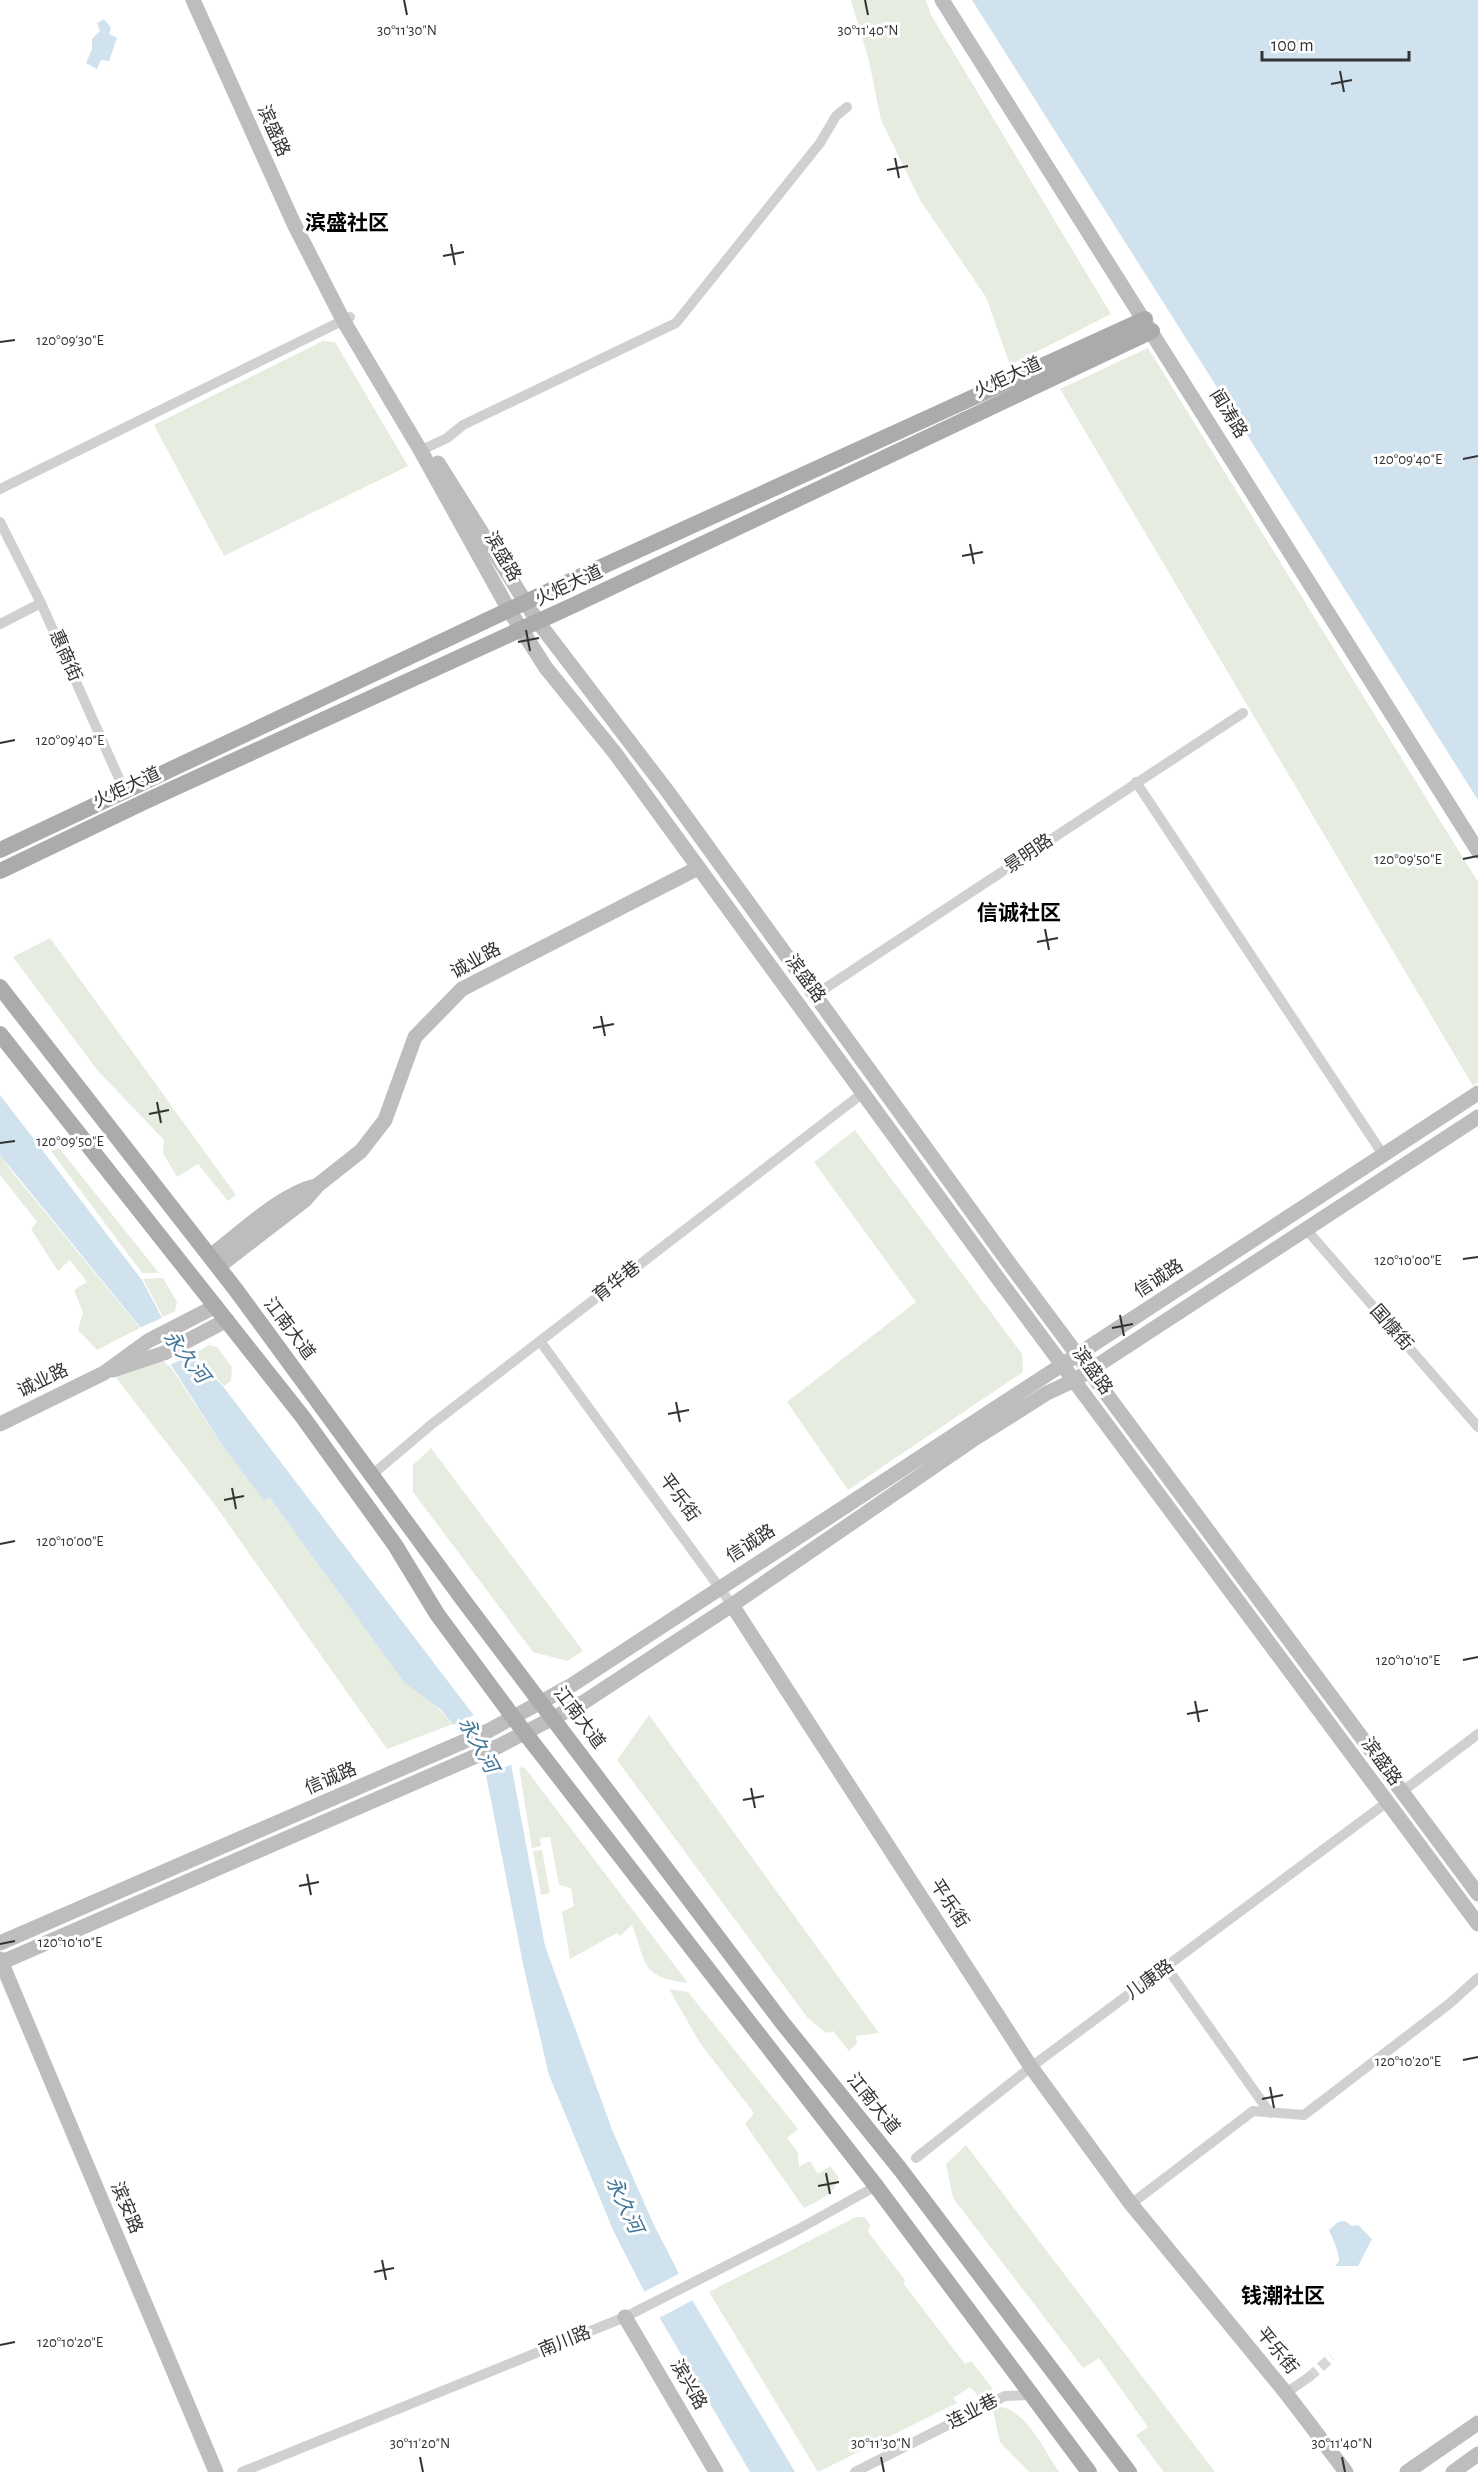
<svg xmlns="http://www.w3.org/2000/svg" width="1478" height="2472" viewBox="0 0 1478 2472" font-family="'Alegreya Sans','Noto Sans SC',sans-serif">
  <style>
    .green { fill: #e6ecdf }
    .water { fill: #cfe2ee }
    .pier { fill: #fff }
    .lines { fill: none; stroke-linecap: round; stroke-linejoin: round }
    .street-tunnel { stroke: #d6d6d6; stroke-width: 10; stroke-dasharray: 10 5; stroke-linecap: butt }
    .street { stroke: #d0d0d0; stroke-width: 10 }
    .secondary { stroke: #bdbdbd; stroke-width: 15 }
    .primary { stroke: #ababab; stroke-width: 16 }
    .ticks { fill: none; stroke: #333; stroke-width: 2 }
    .labels { text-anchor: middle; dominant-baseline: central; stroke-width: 6; stroke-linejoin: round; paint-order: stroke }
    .street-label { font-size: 18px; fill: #333; stroke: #fff }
    .water-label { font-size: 20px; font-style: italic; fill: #3f7597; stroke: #fff }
    .quarter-label { font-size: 21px; font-weight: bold; fill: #000; stroke: #fff }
    .ticks-label { font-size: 15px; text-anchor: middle; fill: #333; stroke: #fff; stroke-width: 6; stroke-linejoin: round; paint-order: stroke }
  </style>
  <rect width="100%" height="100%" fill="#fff"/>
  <path class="green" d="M851,0H926L931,15L1111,314L1010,365L986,297L920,200L881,120L869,61Z
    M323,341L335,342L408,466L224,556L154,425Z
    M1148,348L1478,882V1082L1473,1086L1060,389Z
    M50,938L236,1195L228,1201L198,1164L177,1177L163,1153L164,1140L98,1071L13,957Z
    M855,1130L1022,1354L1023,1372L848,1490L787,1402L916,1302L814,1162Z
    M59,1148L159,1273H142L51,1151Z
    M0,1155L13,1173L140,1328L97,1350L78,1330L83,1312L74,1290L87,1282L70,1260L58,1271L31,1229L37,1222L0,1175Z
    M163,1278L177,1302L175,1311L163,1317L143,1279Z
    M209,1345L217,1347L232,1367L231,1381L224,1386L193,1354Z
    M164,1357L222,1445L264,1500L269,1497L404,1682L424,1694L453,1724L387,1749L215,1505L113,1374Z
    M431,1448L583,1651L567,1661L533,1652L413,1492V1465Z
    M649,1715L879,2033L856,2036L857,2044L849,2051L833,2031L826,2033L807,2017L617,1760Z
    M519,1767L525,1768L688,1983C640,1977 647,1964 632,1925L620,1936L617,1933L570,1959L562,1912L574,1906L571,1888L559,1885L550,1837L540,1838L541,1846L532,1848Z
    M542,1850L550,1893L541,1895L533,1851Z
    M669,1989L688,1992L798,2129L787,2138L798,2152L799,2167L810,2161L818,2174L830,2166L838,2176C837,2195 818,2200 804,2208L745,2124L754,2113L700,2043Z
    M966,2145L1215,2472H1164L1136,2435L1148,2427L1099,2358L1083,2368L953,2198L946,2164Z
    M856,2217H864L870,2225L868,2232L905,2280L903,2283L965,2364L971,2361L993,2389L978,2396L970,2387L953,2398L957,2403L818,2472L709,2292Z
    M1001,2407C1027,2411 1045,2452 1059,2472H1029L1000,2442L993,2410Z"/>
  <path class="water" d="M972,0H1478V800Z
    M104,19L111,28L109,34L117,38L109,61L101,60L97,69L86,63L92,49V39L100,31L97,23Z
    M0,1095L142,1280L163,1320L191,1356L222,1385L511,1764L545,1946L613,2132L653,2223L694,2303L795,2472H750L644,2291L613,2230L549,2075L524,1969L486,1775L453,1724L440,1709L404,1682L269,1497L264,1501L222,1445L171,1365L0,1155Z
    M1345,2221L1352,2226L1358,2225L1372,2239L1358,2266H1335L1339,2261C1339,2252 1333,2239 1329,2230L1338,2222Z"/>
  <path class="pier" d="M164,1317L193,1354L168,1366L137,1329Z
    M476,1714L513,1764L483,1776L451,1726Z
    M682,2272L695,2299L657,2319L642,2293Z"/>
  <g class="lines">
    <path class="street-tunnel" d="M1309,2377L1332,2357"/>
    <path class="street" d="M428,447L447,438L463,425L676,323L820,143L836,116L847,107
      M0,489L350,317
      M0,522L41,603L125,792
      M0,624L41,603
      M1136,782L1384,1156
      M815,995L1243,713
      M1305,1228L1478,1427
      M540,1341L732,1605
      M373,1474L432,1424L863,1093
      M1403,1791L1478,1734
      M1167,1968L1270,2113
      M916,2158L1031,2067L1386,1803
      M1131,2204L1253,2111L1304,2115L1449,2004L1478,1978
      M1286,2393L1309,2377
      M242,2472L625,2317L797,2230L876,2186
      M855,2472L1005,2396L1030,2395"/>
    <path class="secondary" d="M193,0L294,224L343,320L422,453L509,610L546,668L615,753L994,1273L1478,1924
      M942,0L1478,851
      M438,463L538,622L668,792L1009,1263L1478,1894
      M210,1256C240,1234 279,1195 315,1186
      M218,1267L305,1200L318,1185L361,1151L385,1120L415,1037L462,989L698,868
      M113,1370L164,1353L227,1320
      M0,1424L104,1373L148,1341L216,1306
      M732,1605L1031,2067L1131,2204L1286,2393L1346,2472
      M0,1943L488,1731L572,1685L1478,1093
      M0,1959L216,2472
      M0,1963L499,1746L584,1702L732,1605L971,1441L1047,1393L1075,1380L1478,1117
      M625,2317L716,2472
      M1407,2472L1478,2423
      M1453,2472L1478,2454"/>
    <path class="primary" d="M0,850L566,583L1145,319
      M0,871L146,801L576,604L1152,331
      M0,987L236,1290L461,1597L781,2021L900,2169L1129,2472
      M0,1034L302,1416L395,1545L437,1614L525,1733L876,2186L1089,2472"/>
  </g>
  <path class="ticks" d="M404,0L407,15M865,0L868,15M1340,71L1344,92M1331,84L1352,80M895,158L899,178M887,170L908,166M451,244L455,265M443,256L464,252M0,342L15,340M1463,459L1478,456M970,544L974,564M962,556L983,552M526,630L530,651M518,642L539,638M0,743L15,740M1463,859L1478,856M1045,929L1049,950M1037,942L1058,938M601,1016L605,1036M593,1028L614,1024M157,1102L161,1123M149,1114L169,1110M0,1143L15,1141M1463,1259L1478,1257M1120,1315L1124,1336M1112,1328L1133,1324M676,1402L680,1422M668,1414L689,1410M232,1488L236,1509M224,1500L244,1496M0,1544L15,1541M1463,1660L1478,1657M1195,1701L1199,1722M1187,1714L1208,1710M751,1788L755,1808M743,1800L764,1796M307,1874L311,1895M299,1886L319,1882M0,1944L15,1941M1463,2060L1478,2057M1270,2087L1274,2108M1262,2099L1283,2095M826,2173L830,2194M818,2186L839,2182M382,2260L386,2280M374,2272L394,2268M0,2345L15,2342M420,2457L423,2472M881,2457L884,2472M1342,2457L1345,2472"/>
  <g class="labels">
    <g class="street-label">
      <text transform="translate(273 131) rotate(66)">滨盛路</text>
      <text transform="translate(1008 378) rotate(-25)">火炬大道</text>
      <text transform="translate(1228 414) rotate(58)">闻涛路</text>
      <text transform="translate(502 557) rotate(60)">滨盛路</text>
      <text transform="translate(569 586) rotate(-25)">火炬大道</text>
      <text transform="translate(65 656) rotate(66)">惠商街</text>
      <text transform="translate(127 788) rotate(-25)">火炬大道</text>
      <text transform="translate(1029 854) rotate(-34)">景明路</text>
      <text transform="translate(476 961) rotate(-29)">诚业路</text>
      <text transform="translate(805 979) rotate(54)">滨盛路</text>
      <text transform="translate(1159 1279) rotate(-33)">信诚路</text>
      <text transform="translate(617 1282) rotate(-38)">育华巷</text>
      <text transform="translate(1391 1328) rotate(49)">国慷街</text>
      <text transform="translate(289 1329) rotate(53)">江南大道</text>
      <text transform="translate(1092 1371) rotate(54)">滨盛路</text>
      <text transform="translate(43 1381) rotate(-26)">诚业路</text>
      <text transform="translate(679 1498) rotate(54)">平乐街</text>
      <text transform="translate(751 1544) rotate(-33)">信诚路</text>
      <text transform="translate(579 1718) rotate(53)">江南大道</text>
      <text transform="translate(1381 1762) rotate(54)">滨盛路</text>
      <text transform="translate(331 1779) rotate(-23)">信诚路</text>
      <text transform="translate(949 1904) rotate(57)">平乐街</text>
      <text transform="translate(1150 1980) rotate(-36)">儿康路</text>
      <text transform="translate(873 2104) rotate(51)">江南大道</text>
      <text transform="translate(126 2208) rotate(67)">滨安路</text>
      <text transform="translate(565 2342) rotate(-22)">南川路</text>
      <text transform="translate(1277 2351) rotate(51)">平乐街</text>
      <text transform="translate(688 2385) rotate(60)">滨兴路</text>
      <text transform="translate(973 2412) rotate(-27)">连业巷</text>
    </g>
    <g class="water-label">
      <text transform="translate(186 1357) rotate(52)">永久河</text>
      <text transform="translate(478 1745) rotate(61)">永久河</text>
      <text transform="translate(624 2205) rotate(65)">永久河</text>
    </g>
    <g class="quarter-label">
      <text x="347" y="223">滨盛社区</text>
      <text x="1019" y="913">信诚社区</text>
      <text x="1283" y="2296">钱潮社区</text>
    </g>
  </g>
  <g class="ticks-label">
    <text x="407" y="35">30°11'30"N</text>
    <text x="868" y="35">30°11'40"N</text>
    <text x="70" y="345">120°09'30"E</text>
    <text x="1408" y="464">120°09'40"E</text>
    <text x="70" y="745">120°09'40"E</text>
    <text x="1408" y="864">120°09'50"E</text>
    <text x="70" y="1146">120°09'50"E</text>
    <text x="1408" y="1265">120°10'00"E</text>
    <text x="70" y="1546">120°10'00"E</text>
    <text x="1408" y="1665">120°10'10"E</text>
    <text x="70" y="1947">120°10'10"E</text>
    <text x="1408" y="2066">120°10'20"E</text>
    <text x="70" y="2347">120°10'20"E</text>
    <text x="420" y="2448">30°11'20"N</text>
    <text x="881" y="2448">30°11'30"N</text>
    <text x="1342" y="2448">30°11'40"N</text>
  </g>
  <path d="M1262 51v9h147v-9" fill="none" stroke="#333333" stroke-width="3"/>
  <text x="1271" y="51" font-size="18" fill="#333333" stroke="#ffffff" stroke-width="4.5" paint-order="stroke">100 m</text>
</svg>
